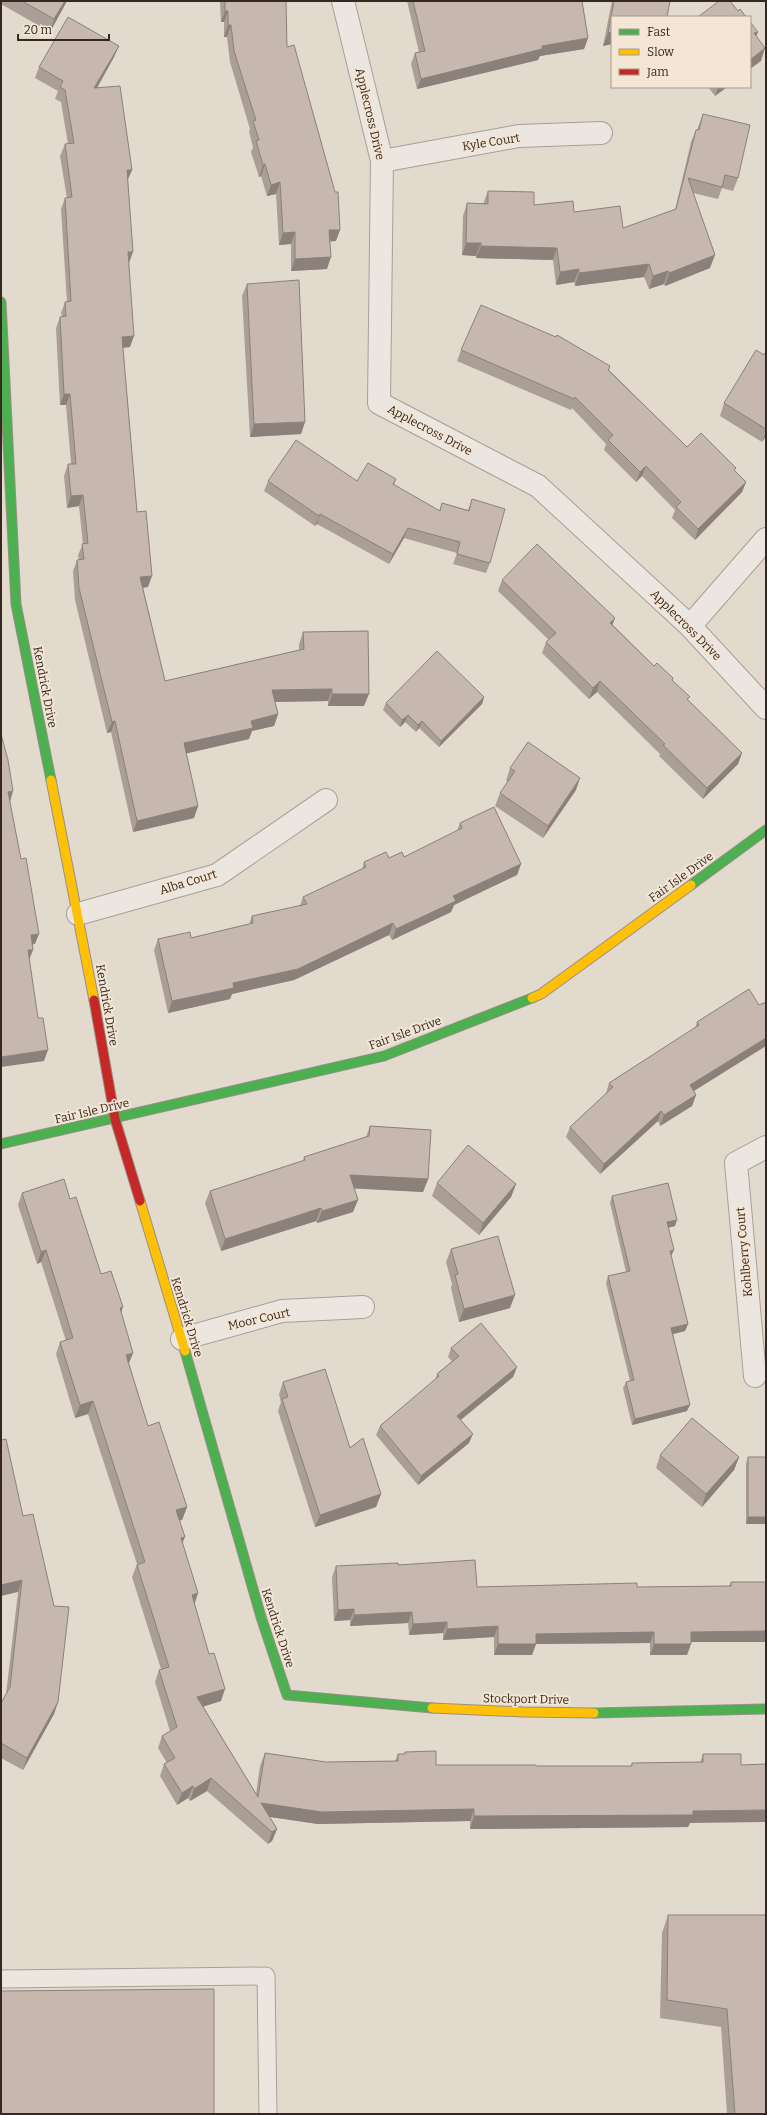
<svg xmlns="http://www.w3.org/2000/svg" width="767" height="2115" viewBox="0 0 767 2115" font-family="Bitter,serif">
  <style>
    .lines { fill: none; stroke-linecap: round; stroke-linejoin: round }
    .lane-casing { stroke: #a89f97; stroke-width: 19 }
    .street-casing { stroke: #a89f97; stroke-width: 24 }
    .fast-casing { stroke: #988f86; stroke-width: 11 }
    .slow-casing { stroke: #988f86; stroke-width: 11 }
    .jam-casing { stroke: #988f86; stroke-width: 11 }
    .lane { stroke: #ebe6df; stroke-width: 17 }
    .street { stroke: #ebe6df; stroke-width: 22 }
    .fast { stroke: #4caf50; stroke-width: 9 }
    .slow { stroke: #ffc107; stroke-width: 9 }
    .jam { stroke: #c62828; stroke-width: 9 }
    .wall { fill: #aa9e96 }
    .shaded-wall { fill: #8b817a }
    .building { fill: #c6b8af; stroke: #8b817a }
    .labels { text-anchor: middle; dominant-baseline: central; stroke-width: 4; stroke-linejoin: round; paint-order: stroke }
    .street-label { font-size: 12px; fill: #362720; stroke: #f3e6d5 }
  </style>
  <rect width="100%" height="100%" fill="#e3dace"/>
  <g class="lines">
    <defs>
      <path id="lane" d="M1,1979L266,1976L268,2114"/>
      <path id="street" d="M343,1L382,161L379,403L538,486L690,626L766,708
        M382,161L519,136L601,133
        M690,626L766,539
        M78,914L217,875L326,800
        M182,1339L282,1311L363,1307
        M755,1376L736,1163L766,1147"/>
      <path id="fast" d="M1,302L16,604L51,780
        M691,885L766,830
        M1,1144L384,1056L532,998
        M185,1351L261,1617L287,1695L432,1708
        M594,1713L766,1709"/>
      <path id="slow" d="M51,780L94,1000
        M532,998L541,994L691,885
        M140,1201L185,1351
        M432,1708L524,1712L594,1713"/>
      <path id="jam" d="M94,1000L115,1119L140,1201"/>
    </defs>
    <use href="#lane" class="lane-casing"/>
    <use href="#street" class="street-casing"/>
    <use href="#fast" class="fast-casing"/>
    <use href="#slow" class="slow-casing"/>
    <use href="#jam" class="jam-casing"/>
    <use href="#lane" class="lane"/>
    <use href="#street" class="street"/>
    <use href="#fast" class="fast"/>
    <use href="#slow" class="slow"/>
    <use href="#jam" class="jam"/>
  </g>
  <path class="wall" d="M1,1H67L50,32L1,4Z
    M220,1H286L287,47L336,241H330L327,269L291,271V244L279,245L276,194L267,196L261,176L259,177L251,152L253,147L249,132L250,129L230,62L227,37H224V22H221Z
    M407,1H582L588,38L584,49L540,56L538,60L417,89L411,64L415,53L419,52Z
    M612,1H670L612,17V44L603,46Z
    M114,57L97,88L132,170L128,179L130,347L123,348L137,512L148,587L143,588L165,681L299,650V644L303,632L364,706H328V701L275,702L278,714L274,726L252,731L249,739L186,753L198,806L194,818L133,832L111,732L107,733L75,600L73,571L77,560H79L78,555L83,544L79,506L67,508L64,476L68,464H71L66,405H60L56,328L60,317L62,316L61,313L65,302H67L61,209L65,198H67L60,156L65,144H68L61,102L55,99L58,91L35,78L39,67Z
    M708,87H727L715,96Z
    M703,114L738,178L733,191L722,188L718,199L693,193L710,268L665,286L664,284L649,289L644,277L575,286L574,282L556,285L553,260L476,258V256L462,255L463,216L467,203L483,204L488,191L534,205L574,212L623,228L675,210L691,142L696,130H697Z
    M247,284L305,422L301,434L250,437L242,296Z
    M461,350L610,366L609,370L687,447L735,471L746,482L742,492L695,540L672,518L675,510L642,476L636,482L604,450L606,444L572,408L571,410L457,361Z
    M766,351V436L762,442L720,416L724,403L764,355Z
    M396,479L394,485L439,511L442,503L468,510L472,499L490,563L486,573L453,564L457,553L404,538L389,564L317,524L315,526L264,491L268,481H357Z
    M502,580L613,625L654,666L673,678L672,680L688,700L742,753L738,764L703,799L659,756L660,754L597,692L589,699L542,653L546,642L549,640L498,591Z
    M484,697L482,704L439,747L419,728L416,732L405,722L400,727L383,710L386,703Z
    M510,768L576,790L543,838L495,806L500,793L508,782L506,781Z
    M460,823L521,864L517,875L454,905L451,912L392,940L389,935L294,980L232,994L230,999L168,1013L154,950L158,939L191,938L249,924L252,916L300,906L303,897L362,869L364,862L404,857L457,831Z
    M749,989L694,1091L696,1095L692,1106L660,1126L658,1121L600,1174L566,1137L570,1127L606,1094V1093L609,1083L695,1028L697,1022Z
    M370,1126L428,1179L423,1192L354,1188L353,1212L317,1223L316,1221L221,1251L205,1203L210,1191L303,1161L304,1157L366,1137Z
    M437,1183L516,1184L511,1197L479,1235L432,1196Z
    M22,1193L70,1199L101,1274L121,1313L133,1353L129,1363L148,1426L187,1507L182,1520H179L182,1543L198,1593L194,1603L221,1701L203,1706L256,1794L260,1766L265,1753L326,1762L395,1761L398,1754H404L405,1752L436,1765L536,1766H631L632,1763H700L703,1754H741L690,1823L688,1827L470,1829V1821L318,1824L270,1817L277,1829L272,1841L268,1844L207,1791L190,1801L188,1798L177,1805L160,1776L164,1764L167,1763L158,1748L162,1736L170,1731L155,1682L159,1670L161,1669L132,1577L137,1564L88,1414L75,1418L56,1354L60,1342L66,1341L41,1262L37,1264L18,1205Z
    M612,1196L675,1226L668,1228L671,1256L688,1324L685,1331L673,1334L687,1411L632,1425L623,1388L626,1382L630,1381L606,1283L608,1276L626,1272L610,1203Z
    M451,1249L510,1308L459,1322L451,1288L452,1284L446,1262Z
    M451,1348L517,1367L513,1377L461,1420L469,1443L418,1485L376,1435L380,1426L435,1380L437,1374L452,1361L448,1357Z
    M283,1382L350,1448L381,1494L376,1507L315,1527L278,1411L281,1402L279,1394Z
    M1,1440L58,1702L54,1714L23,1770L1,1758V1703L6,1694L18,1592Z
    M660,1455L739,1457L734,1470L702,1507L656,1468Z
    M748,1457H766V1524H746V1464Z
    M398,1565L477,1587H637L729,1586L731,1582H766V1642H691L687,1655H650V1643L536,1644L532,1655H494V1637L443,1640V1633L409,1635L408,1623L350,1626V1620L334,1621L332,1577L336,1566Z
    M668,1915H766V2114H727L721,2027L660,2018L662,1933Z"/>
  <path class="shaded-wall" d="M65,1H67L50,32L54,19Z
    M225,11H228L224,22H221Z
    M228,25H231L227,37H224Z
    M612,32V44L603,46L608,33Z
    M758,32L753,45L754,33Z
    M588,38L584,49L540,56L538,60L417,89L421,79L542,46Z
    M119,46L114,57L90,100L94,88Z
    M765,48L761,61L750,69V60Z
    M718,87H727L715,96Z
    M265,164L261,176L259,177L263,165Z
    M127,170H132L127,181Z
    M280,182L276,194L267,196L271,185Z
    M329,230H340L336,241L325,242Z
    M295,232L291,244L279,245L283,233Z
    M466,243H481L476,256L462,255Z
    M481,246L557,248L553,260L476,258Z
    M128,252H133L129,263Z
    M715,255L710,268L665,286L669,273Z
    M331,257L327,269L291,271L295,259Z
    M649,264L644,277L575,286L579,273Z
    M579,269L574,282L556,285L560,272Z
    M668,271L664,284L649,289L653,276Z
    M134,336L130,347L118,348L122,337Z
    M64,394H70L66,405H60Z
    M305,422L301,434L250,437L254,424Z
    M766,432V436L762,442Z
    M646,466L642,476L636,482L640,472Z
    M746,482L742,492L695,540L698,529Z
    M83,495L79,506L67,508L71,496Z
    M320,514L317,524L315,526L319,516Z
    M408,528L404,538L389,564L393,554Z
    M152,576L148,587L136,588L140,577Z
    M615,618L611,629L610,623Z
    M600,681L597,692L589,699L593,688Z
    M332,689L328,701L268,702L272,690Z
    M332,694H369L364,706H328Z
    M484,697L482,704L439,747L441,741Z
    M278,714L274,726L252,731L249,739L180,755L184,743L251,721Z
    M408,715L405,722L400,727L402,720Z
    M115,721L111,732L107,733L112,722Z
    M422,721L419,728L416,732L418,725Z
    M742,753L738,764L703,799L707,788Z
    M580,778L576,790L543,838L548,826Z
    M13,791L10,802L8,792Z
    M198,806L194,818L133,832L137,821Z
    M521,864L517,875L454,905L451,912L392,940L396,929L453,896Z
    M393,923L389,935L294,980L232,994L230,999L168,1013L172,1001L233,983Z
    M39,934L35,944L27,945L31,935Z
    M28,950H33L29,960Z
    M766,1038V1046L686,1096L690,1085Z
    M48,1050L44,1061L1,1067V1057Z
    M696,1095L692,1106L660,1126L664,1115Z
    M661,1111L658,1121L600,1174L604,1164Z
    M350,1175L428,1179L423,1192L345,1188Z
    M516,1184L511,1197L479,1235L483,1223Z
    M358,1200L353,1212L317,1223L322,1211Z
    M321,1208L316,1221L221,1251L225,1239Z
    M677,1220L675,1226L665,1228L667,1222Z
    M46,1250L41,1262L37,1264L41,1252Z
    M674,1250L671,1256L667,1257L670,1251Z
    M515,1295L510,1308L459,1322L464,1309Z
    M123,1307L119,1319L120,1308Z
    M688,1324L685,1331L669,1335L671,1328Z
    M133,1353L128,1365L126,1355Z
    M517,1367L513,1377L454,1425L457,1416Z
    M93,1401L88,1414L75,1418L80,1405Z
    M690,1405L687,1411L632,1425L635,1419Z
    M473,1434L469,1443L418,1485L421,1476Z
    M739,1457L734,1470L702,1507L706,1494Z
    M381,1494L376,1507L315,1527L320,1515Z
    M187,1507L182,1520L172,1523L176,1510Z
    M748,1517H766V1524H746Z
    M185,1537L180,1549L181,1538Z
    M22,1580L18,1592L1,1596V1585Z
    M198,1593L194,1606L192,1595Z
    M354,1609L350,1620L334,1621L338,1610Z
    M412,1612L408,1623L350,1626L354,1615Z
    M447,1622L443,1633L409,1635L413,1624Z
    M498,1626L494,1637L443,1640L447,1629Z
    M766,1631V1642H687L691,1632Z
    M654,1632L650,1643L536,1644L532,1655H494L498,1644L536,1634Z
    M654,1644H691L687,1655H650Z
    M225,1689L221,1701L193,1710L197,1697Z
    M58,1702L54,1714L23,1770L27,1758Z
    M211,1778L207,1791L190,1801L194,1789Z
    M193,1786L188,1798L177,1805L182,1793Z
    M261,1803L474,1809L470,1821L318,1824L257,1815Z
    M766,1810V1822L690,1823L688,1827L470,1829L474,1816L693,1811Z
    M277,1829L272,1841L268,1844L272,1832Z"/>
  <path class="building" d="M22,1H65L54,19Z
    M225,1H286L287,47L294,45L335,192H338L340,230H329L331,257L295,259V232L283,233L280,182L271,185L265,164L263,165L256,141L259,140L253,121L256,120L234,51L231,25H228V11H225Z
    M413,1H582L588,38L542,46V49L421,79L415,53L425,51Z
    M614,1H670L667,17H612V32L608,33Z
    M719,1H730L738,11L740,9L746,17H698Z
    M68,17L119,46L94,88L120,86L132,170H127L133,252H128L134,336L122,337L137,512L146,511L152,576L140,577L165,681L304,649L303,632L368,631L369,694H332V689L272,690L278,714L251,721L253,728L184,743L198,806L137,821L115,721L112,722L79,588L77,560L84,559L82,544L88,543L83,495L71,496L68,464H76L70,394H64L60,317L66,316L65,302L71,301L65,198L72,197L65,144L74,143L65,90L60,87L63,81L39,67Z
    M750,22L758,32L754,33L765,48L750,60Z
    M703,114L750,125L738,178L725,175L722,187L688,178L715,255L669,273L668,271L653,276L649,264L579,273V269L560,272L557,248L481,246V243H466L467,203L488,204V191L534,192V205L573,201L574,212L620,206L623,228L676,209L696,130H699Z
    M299,280L305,422L254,424L247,284Z
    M481,305L556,337L557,335L610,366L608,370L687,447L701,433L736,468L734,470L746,482L698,529L676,507L681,502L646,466L640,472L608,440L613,435L575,397L574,399L461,350Z
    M756,350L764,355L766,351V429L724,403Z
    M296,440L357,481L368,463L396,479L393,484L440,511L442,503L469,511L472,499L505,509L490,563L457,554L460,542L408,528L393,554L320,514L319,516L268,481Z
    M537,544L615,618L610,623L654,666L657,663L673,678L672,680L690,697L687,699L742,753L707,788L663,745L665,744L600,681L593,688L546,642L556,633L502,580Z
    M437,651L484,697L441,741L422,721L418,725L408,715L402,720L386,703Z
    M1,734L8,760L13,791L8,792L21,859L26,858L39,934L31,935L33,950H28L38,1018H43L48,1050L1,1057Z
    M528,742L580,778L548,826L500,793L515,771L510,768Z
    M494,807L521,864L453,896L456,901L396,929L393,923L298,969L233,983L234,988L172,1001L158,939L190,932L191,938L253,923L252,916L307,904L303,897L366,867L364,862L386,852L389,858L402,852L404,857L462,828L460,823Z
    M749,989L759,1005L766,1002V1038L690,1085L696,1095L664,1115L661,1111L604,1164L570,1127L613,1087L609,1083L699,1025L697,1022Z
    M370,1126L431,1130L428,1179L350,1175L358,1200L322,1211L321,1208L225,1239L210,1191L305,1160L304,1157L369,1136Z
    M468,1145L516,1184L483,1223L437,1183Z
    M64,1179L70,1199L76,1197L101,1274L111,1271L123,1307L120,1308L133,1353L126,1355L148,1426L159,1422L187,1507L176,1510L185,1537L181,1538L198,1593L192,1595L209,1654L214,1653L225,1689L197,1697L258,1797L265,1753L326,1762L398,1761V1754H405V1752L436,1751V1765H536V1766H632V1763L703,1762V1754H741V1765L766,1764V1810L693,1811V1815L474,1816V1809L322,1812L261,1803L277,1829L272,1832L211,1778L194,1789L193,1786L182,1793L164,1764L175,1758L162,1736L177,1727L159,1670L169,1667L137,1565L145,1562L93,1401L80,1405L60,1342L73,1338L46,1250L41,1252L22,1193Z
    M668,1183L677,1220L667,1222L674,1250L670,1251L688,1324L671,1328L690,1405L635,1419L626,1382L634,1380L608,1276L630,1271L612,1196Z
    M498,1236L515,1295L464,1309L455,1275L458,1274L451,1249Z
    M481,1323L517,1367L457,1416L473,1434L421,1476L380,1426L439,1376L437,1374L459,1356L451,1348Z
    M325,1369L350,1448L363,1438L381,1494L320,1515L282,1399L288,1397L283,1382Z
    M692,1418L739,1457L706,1494L660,1455Z
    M6,1439L23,1516L33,1514L54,1606L69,1607L58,1702L27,1758L1,1743V1703L10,1687L22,1580L1,1585V1440Z
    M748,1457H766V1517H748Z
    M475,1560L477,1587L637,1583V1587L731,1586V1582H766V1631L691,1632V1644H654V1632L536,1634V1644H498V1626L447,1629V1622L413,1624L412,1612L354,1615V1609L338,1610L336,1566L398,1563V1565Z
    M668,1915H766V2114H735L727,2009L667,2000Z
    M214,1989V2114H1V1991Z"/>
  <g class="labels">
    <g class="street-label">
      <text transform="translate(370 114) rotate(77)">Applecross Drive</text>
      <text transform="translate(491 142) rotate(-9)">Kyle Court</text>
      <text transform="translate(430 430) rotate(28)">Applecross Drive</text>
      <text transform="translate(686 625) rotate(45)">Applecross Drive</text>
      <text transform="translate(45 687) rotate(79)">Kendrick Drive</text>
      <text transform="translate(681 877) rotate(-36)">Fair Isle Drive</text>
      <text transform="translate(188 882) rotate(-17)">Alba Court</text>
      <text transform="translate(107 1005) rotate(80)">Kendrick Drive</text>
      <text transform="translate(405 1033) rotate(-20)">Fair Isle Drive</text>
      <text transform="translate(92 1111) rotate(-13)">Fair Isle Drive</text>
      <text transform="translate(744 1252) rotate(-95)">Kohlberry Court</text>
      <text transform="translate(187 1317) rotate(73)">Kendrick Drive</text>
      <text transform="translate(259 1319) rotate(-13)">Moor Court</text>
      <text transform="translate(278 1628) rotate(72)">Kendrick Drive</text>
      <text transform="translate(526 1699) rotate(1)">Stockport Drive</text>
    </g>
  </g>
  <rect width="767" height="2115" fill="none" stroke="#362720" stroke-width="4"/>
  <rect x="611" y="16" width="140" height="72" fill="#f3e6d5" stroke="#a79a8d"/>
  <rect x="619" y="29" width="20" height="6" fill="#4caf50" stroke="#a79a8d"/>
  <text x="647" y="36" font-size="12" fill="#362720">Fast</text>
  <rect x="619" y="49" width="20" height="6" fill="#ffc107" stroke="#a79a8d"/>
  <text x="647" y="56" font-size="12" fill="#362720">Slow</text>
  <rect x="619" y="69" width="20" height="6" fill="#c62828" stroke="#a79a8d"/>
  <text x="647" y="76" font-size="12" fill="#362720">Jam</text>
  <path d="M18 34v6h91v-6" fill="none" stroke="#362720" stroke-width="2"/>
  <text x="24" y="34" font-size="12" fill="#362720" stroke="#f3e6d5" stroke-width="3" paint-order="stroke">20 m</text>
</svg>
